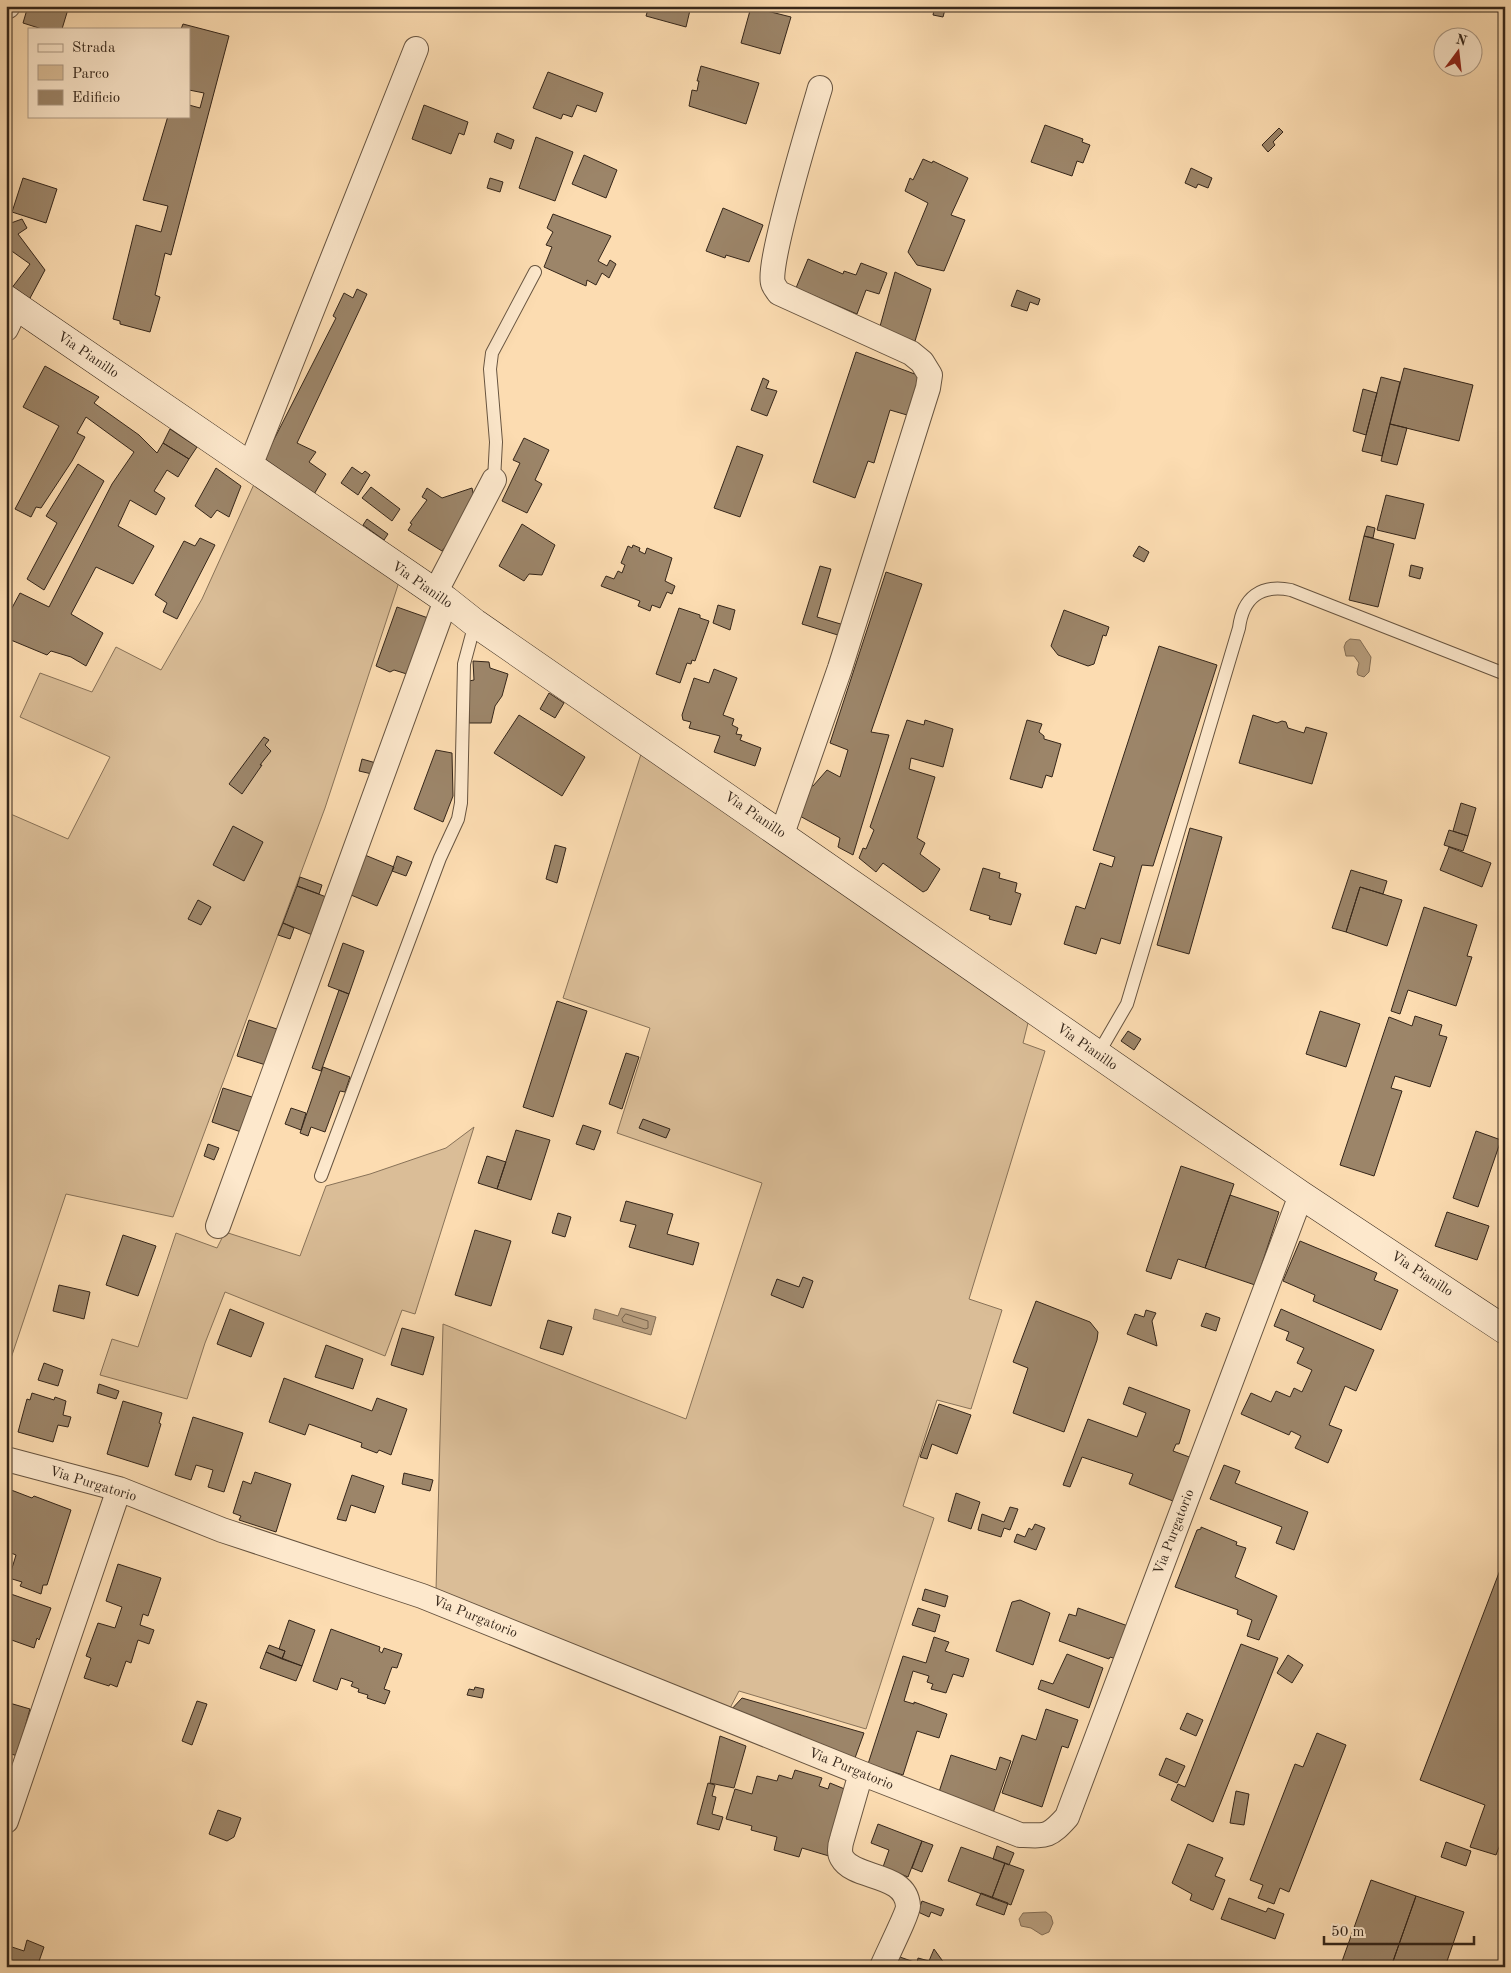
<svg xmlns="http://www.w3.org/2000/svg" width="1511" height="1973" viewBox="0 0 1511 1973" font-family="'Old Standard TT',serif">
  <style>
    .green { fill: #dabd97; stroke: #887258 }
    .water { fill: #b89e7e; stroke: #846e56 }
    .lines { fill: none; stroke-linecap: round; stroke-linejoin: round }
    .shore { stroke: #76624c; stroke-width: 1 }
    .building { fill: #9c8569; stroke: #35261a }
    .lane-casing { stroke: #675440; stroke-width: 14 }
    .street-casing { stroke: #675440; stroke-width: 26 }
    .secondary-casing { stroke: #35261a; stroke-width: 29 }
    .lane { stroke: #fde8cc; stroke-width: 12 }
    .street { stroke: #fde8cc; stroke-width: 24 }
    .secondary { stroke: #fde8cc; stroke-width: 28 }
    .labels { text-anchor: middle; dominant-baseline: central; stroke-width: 4; stroke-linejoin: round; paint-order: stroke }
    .street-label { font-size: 14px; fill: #35261a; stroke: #fde8cc }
  </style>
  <rect width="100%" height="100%" fill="#fcdcb1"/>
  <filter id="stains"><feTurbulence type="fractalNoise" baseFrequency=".004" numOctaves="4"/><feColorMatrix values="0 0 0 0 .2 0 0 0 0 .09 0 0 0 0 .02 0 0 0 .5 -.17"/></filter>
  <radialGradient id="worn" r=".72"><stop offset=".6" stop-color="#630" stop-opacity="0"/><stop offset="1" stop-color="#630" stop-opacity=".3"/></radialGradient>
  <path class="green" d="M255,482L399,582L325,808L173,1217L66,1194L6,1373V812L68,839L110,757L20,717L40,673L92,692L116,647L161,670L202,599Z
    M642,751L1029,1019L1023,1043L1045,1051L969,1299L1002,1310L971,1409L937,1400L903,1506L934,1518L866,1729L739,1691L729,1710L436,1591L443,1324L686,1419L762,1183L617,1133L650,1028L563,998Z
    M474,1127L415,1314L402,1310L385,1356L225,1292L205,1343L187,1399L100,1375L112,1339L138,1347L176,1233L217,1248L225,1232L300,1256L326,1186L370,1174L446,1148Z"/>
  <path class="water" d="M1350,639L1360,640L1371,657L1369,672L1364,677L1358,675L1357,672L1359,663L1354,656H1346L1344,647L1346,642Z
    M621,1308L656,1317L651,1335L593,1319L595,1309L618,1316Z
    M1046,1912L1051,1916L1053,1923L1049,1932L1042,1935L1031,1928L1021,1926L1019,1919L1023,1913Z"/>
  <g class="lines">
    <path class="shore" d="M626,1314L648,1321V1328L645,1329L623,1322L622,1319Z"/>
  </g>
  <path class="building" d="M28,6H69L62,29H42L23,23Z
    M649,6H691L686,27L646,16Z
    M935,6H946L943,17L933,15Z
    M751,7L791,17L780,54L741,43Z
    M183,24L229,36L171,255L165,253L155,295L160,297L150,332L120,324V321L113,319L136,225L161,232L168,206L143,200L168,116H189V105L200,108L204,93L189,90V29H181Z
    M701,66L759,83L746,124L689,106L692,90L697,91L699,81H697Z
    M548,72L603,93L596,112L577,105L572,117L563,114L561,119L533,108Z
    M424,105L468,122L464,135L459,133L451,154L412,139Z
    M1045,125L1083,139L1082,142L1090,145L1083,163L1077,161L1072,176L1031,162Z
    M1279,128L1283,132L1273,142L1275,145L1268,152L1262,145Z
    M497,133L514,140L511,149L494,142Z
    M536,137L573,152L555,201L519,188Z
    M584,155L617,170L606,198L572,184Z
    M923,159L932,163L933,161L968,178L951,215L965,220L944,271L917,265L908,252L928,203L905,191L910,178L913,180Z
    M1191,168L1212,178L1208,188L1198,184L1196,188L1185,183Z
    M23,178L57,189L46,223L12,212Z
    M490,178L503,182L500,192L487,188Z
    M723,208L763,225L749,262L726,255L725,258L706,251Z
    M553,214L611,236L598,261L607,266L610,260L616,264L609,278L602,273L596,285L587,280L586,286L544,267L552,247L546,245L553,232L547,228Z
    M6,217L11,223L22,219L27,228L18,234L45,270L29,300L11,289L30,264L6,247Z
    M808,259L843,274L844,271L856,275L861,263L887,273L879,294L866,290L857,314L796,288Z
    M895,272L931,289L915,341L879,330Z
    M357,289L367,294L297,443L316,452L309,462L326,474L313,496L263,461L336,318L333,316L344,293L353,298Z
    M1017,290L1040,299L1038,305L1030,302L1027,311L1011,306Z
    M856,352L920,376L907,415L890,410L874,463L868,461L855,498L813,482Z
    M45,366L99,397L94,403L139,435L157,453L163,443L189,459L178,477L167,470L154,491L165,498L156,515L130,500L118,526L154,546L133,584L96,567L71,614L103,633L86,666L71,657L51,651L47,655L6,638V619L20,593L49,607L112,484L134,452L86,417L77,433L85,437L72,461L41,508L36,507L31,517L15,509L59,426L23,407Z
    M1404,368L1473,385L1459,441L1390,424Z
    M1381,377L1400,382L1382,456L1362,451Z
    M763,378L769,381L766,388L777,391L767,416L751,410Z
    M1363,389L1377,393L1366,435L1353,431Z
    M1390,424L1407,428L1397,465L1381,461Z
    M170,429L197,447L189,459L163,443Z
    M524,438L549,450L535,480L542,484L527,513L502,501L520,463L513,460Z
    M737,446L763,455L740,517L714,508Z
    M78,464L104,481L44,590L27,579L57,523L46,516Z
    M352,467L362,474L365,471L370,475L358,495L341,483Z
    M216,468L241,486L229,517L217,510L211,518L195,506Z
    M371,487L400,509L392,521L362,498Z
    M427,488L442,498L472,488L476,506L442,551L408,530L412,524L410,523L427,500L422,497Z
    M1386,495L1424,504L1415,539L1377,530Z
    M367,519L388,534L384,540L363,525Z
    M522,524L555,545L542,575L529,574L524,581L499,566Z
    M1367,526L1375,528L1373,538L1364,536Z
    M1364,536L1394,544L1378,607L1349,600Z
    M200,538L215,545L177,619L163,612L167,603L155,595L184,541L195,546Z
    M633,545L640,548L639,551L645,554L647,548L672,558L665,581L675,586L672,594L667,592L660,608L652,605L650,611L638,606L640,601L601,586L606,576L614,579L618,571L622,573L625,565L621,563L628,546L632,548Z
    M1139,546L1149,552L1144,562L1133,556Z
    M1411,565L1423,568L1420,579L1409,576Z
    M820,566L831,569L817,617L844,625L841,636L802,624Z
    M886,572L922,584L871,732L889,735L853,855L838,847L840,838L798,815L808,785L813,786L827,770L840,777L848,750L830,743Z
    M718,605L735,610L730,630L713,623Z
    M397,607L431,619L410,675L394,670L390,672L376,666Z
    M679,608L700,615V618L709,621L695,661L692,660L691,664L687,663L680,683L656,674Z
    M1064,610L1109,627L1106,636L1103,635L1094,664L1088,666L1058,655L1051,646Z
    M1159,646L1217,665L1153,866L1142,865L1120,944L1101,938L1096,954L1064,944L1076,906L1085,909L1100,863L1112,867L1115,857L1093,850Z
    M473,661L489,662L490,668L508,674L502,696L495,706L491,723H469V681L474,680Z
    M714,669L737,678L723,715L734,719L732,725L738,728L736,734L742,735L740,740L761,748L755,766L714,752L720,736L689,728L691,722L683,720L682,715L694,678L709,683Z
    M549,693L564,703L555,718L540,709Z
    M519,715L585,757L562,796L494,753Z
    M1253,715L1277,723L1282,721L1286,722L1288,728L1304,733L1306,727L1327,733L1312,784L1239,763Z
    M907,720L924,725L925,720L953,729L943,767L911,758L909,769L935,777L917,838L925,843L920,854L940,869L927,890L923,892L883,863L876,872L859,858L863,848L866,849L874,830L870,827Z
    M1027,720L1042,724L1039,732L1044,736V739L1061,744L1052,777L1046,775L1042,788L1010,779Z
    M264,737L269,740L265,745L271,751L260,765H262L242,794L229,784Z
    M436,750L452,753L453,796L443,822L414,809Z
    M362,759L376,763L372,774L359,771Z
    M1461,803L1476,808L1468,836L1453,831Z
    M233,826L263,842L244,881L213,865Z
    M1190,828L1222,837L1189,954L1157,945Z
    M1449,830L1468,836L1463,851L1444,845Z
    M555,845L566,848L557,883L546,879Z
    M1449,847L1491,863L1482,887L1440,870Z
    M360,853L394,867L377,906L344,892Z
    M397,856L412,862L406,876L392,871Z
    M983,868L1000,873L999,878L1017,883L1015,892L1021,894L1011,925L989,919L990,916L970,910Z
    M1351,870L1387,881L1383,894L1360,887L1346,932L1332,928Z
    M300,877L322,885L319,894L297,886Z
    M297,886L329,898L315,936L283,923Z
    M1360,887L1402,900L1387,946L1346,932Z
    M198,900L211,907L201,925L188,919Z
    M1424,907L1477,925L1467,956L1472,957L1456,1006L1408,990L1400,1014L1391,1011Z
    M283,923L294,928L290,939L278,935Z
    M343,943L364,951L349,994L328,986Z
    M339,990L349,994L321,1071L312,1068Z
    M557,1001L587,1011L553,1117L523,1107Z
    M1320,1011L1360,1024L1346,1067L1306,1054Z
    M1415,1016L1442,1025L1439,1035L1447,1037L1430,1087L1395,1076L1391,1088L1402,1091L1374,1176L1340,1165L1389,1017L1412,1026Z
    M249,1020L280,1030L269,1066L237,1056Z
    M1128,1031L1141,1039L1134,1050L1121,1041Z
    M626,1053L639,1057L622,1109L609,1104Z
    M323,1067L350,1077L345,1092L340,1091L325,1132L311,1127L308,1136L300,1133Z
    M223,1088L255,1098L244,1133L212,1122Z
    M291,1108L306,1113L301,1130L285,1124Z
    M643,1119L670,1129L666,1138L639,1128Z
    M583,1125L601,1131L594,1150L576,1144Z
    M516,1130L550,1140L531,1200L497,1189Z
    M1476,1131L1501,1140L1478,1207L1453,1198Z
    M208,1144L219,1148L214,1160L204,1156Z
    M487,1156L506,1162L497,1189L478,1183Z
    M1181,1166L1234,1184L1205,1268L1178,1259L1171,1279L1146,1271Z
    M1230,1195L1279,1212L1255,1285L1205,1268Z
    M626,1201L673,1214L667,1234L699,1243L693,1265L629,1247L636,1225L620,1221Z
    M1447,1212L1489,1226L1477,1260L1435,1246Z
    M558,1213L571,1217L565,1237L552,1233Z
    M475,1230L511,1241L491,1306L455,1295Z
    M123,1235L156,1246L138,1296L106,1285Z
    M1300,1241L1377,1273L1374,1280L1398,1290L1381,1330L1313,1301L1315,1295L1283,1281Z
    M803,1277L813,1281L803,1308L771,1295L777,1279L799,1287Z
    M59,1285L90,1292L84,1319L53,1311Z
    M1036,1301L1090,1322L1098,1332L1097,1340L1064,1432L1013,1413L1028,1368L1013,1362Z
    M230,1309L264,1323L251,1357L217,1344Z
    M1281,1309L1374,1350L1356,1391L1345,1386L1329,1425L1342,1430L1328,1463L1295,1448L1301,1436L1291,1431L1289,1435L1241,1414L1251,1393L1271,1402L1276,1391L1290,1397L1294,1388L1302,1392L1312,1370L1297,1363L1304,1348L1286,1340L1289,1332L1274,1326Z
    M1146,1310L1156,1313L1152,1321L1157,1346L1127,1334L1135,1314L1144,1317Z
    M1206,1313L1220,1318L1216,1331L1201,1326Z
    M548,1320L572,1327L563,1355L540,1348Z
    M402,1328L434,1337L423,1375L391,1365Z
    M326,1345L363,1359L353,1389L315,1377Z
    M44,1363L63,1370L58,1386L38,1380Z
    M284,1378L372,1411L377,1398L407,1409L391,1455L379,1450L377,1453L361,1447L362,1443L309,1424L305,1435L269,1422Z
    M99,1384L119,1391L116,1399L97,1393Z
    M1129,1387L1190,1410L1179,1444H1176L1173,1451L1192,1458L1173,1501L1129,1484L1133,1474L1082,1457L1070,1487L1063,1485L1088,1419L1137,1437L1146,1413L1123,1404Z
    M32,1393L54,1400L55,1397L66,1401L63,1415L71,1417L68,1427L58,1425L53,1442L18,1432L27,1399L30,1400Z
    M123,1401L162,1413L159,1423L161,1424L148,1467L107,1454Z
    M939,1404L971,1415L957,1454L932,1444L927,1459L920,1457Z
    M193,1417L243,1433L224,1492L208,1487L213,1470L196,1465L191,1480L175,1475Z
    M1224,1465L1240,1471L1235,1483L1308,1512L1294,1550L1276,1543L1282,1527L1210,1499Z
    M255,1472L291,1484L276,1532L239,1520L241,1516L233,1513L243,1481L251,1484Z
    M404,1473L433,1480L430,1491L402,1484Z
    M352,1475L384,1486L375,1513L351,1505L346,1521L337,1519Z
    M6,1488L32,1498L34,1496L71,1510L47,1585H43L41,1594L20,1586L22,1582L9,1578L16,1555L6,1551Z
    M956,1493L980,1502L971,1529L948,1521Z
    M1010,1507L1018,1509L1010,1530L1004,1528L1001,1537L978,1530L982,1514L1004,1522Z
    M1035,1524L1045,1528L1036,1550L1014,1542L1017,1534L1025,1537L1029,1528L1032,1530Z
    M1201,1527L1237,1542L1236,1545L1246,1548L1235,1577L1277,1596L1259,1640L1247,1636L1252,1620L1237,1614L1238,1610L1175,1587L1197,1530L1201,1529Z
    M1505,1557V1832L1496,1855L1470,1847L1485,1805L1420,1780Z
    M118,1564L161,1578L148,1616L143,1614L140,1625L154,1630L149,1644L138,1640L131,1663L126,1661L117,1687L110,1684L109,1686L84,1678L91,1658L86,1656L98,1623L115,1628L122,1607L106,1601Z
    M925,1589L948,1596L945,1607L922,1600Z
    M8,1593L51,1608L39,1640L37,1638L34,1648L6,1638V1599Z
    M1020,1600L1050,1613L1033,1665L996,1651L1012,1602Z
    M918,1608L940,1615L935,1632L912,1625Z
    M1078,1608L1128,1626L1116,1659L1110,1657L1109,1659L1059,1641L1069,1614L1076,1616Z
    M289,1620L315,1630L302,1666L282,1659L285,1651L279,1649Z
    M331,1629L380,1647L379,1651L382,1653L384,1648L402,1654L397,1668L392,1667L384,1689L390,1691L385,1704L367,1698L368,1695L358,1692L359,1689L351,1686L353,1682L341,1678L337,1690L313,1681Z
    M934,1637L949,1642L945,1651L969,1659L963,1677L953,1674L946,1693L931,1689L933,1684L927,1682L929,1676L913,1671L904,1701L914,1704V1702L947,1714L939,1738L917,1731L903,1775L868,1764L903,1656L926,1663Z
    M1241,1644L1278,1658L1213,1822L1171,1800L1178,1784L1185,1787Z
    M269,1645L285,1651L282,1659L266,1652Z
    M266,1652L302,1666L296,1681L260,1668Z
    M1067,1654L1103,1668L1089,1708L1038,1689L1041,1680L1053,1684Z
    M1288,1655L1303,1665L1292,1683L1277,1673Z
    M475,1687L484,1689L482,1698L467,1695L469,1689L474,1690Z
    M742,1698L864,1733L855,1758L800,1739L801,1735L729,1712Z
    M197,1701L207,1704L192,1745L182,1741Z
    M6,1702L30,1709L17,1756L6,1752Z
    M1046,1709L1078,1720L1068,1748L1062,1746L1042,1807L1002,1793L1022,1735L1036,1740Z
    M1187,1713L1203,1720L1196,1736L1180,1729Z
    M1317,1733L1346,1745L1289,1892L1280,1888L1274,1904L1258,1898L1263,1885L1250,1880L1295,1764L1303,1767Z
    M720,1736L746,1746L734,1788L710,1783Z
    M951,1755L996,1770L1000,1757L1011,1761L993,1813L938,1795Z
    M1166,1758L1185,1766L1177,1783L1159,1775Z
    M795,1770L822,1778L819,1786L828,1789L830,1783L847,1790L829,1856L802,1848L799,1857L774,1850L777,1837L751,1830L752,1826L726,1819L735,1789L752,1794L757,1776L777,1781L779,1775L792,1779Z
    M708,1783L715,1785L712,1796L716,1797L712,1814L723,1817L719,1830L697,1824Z
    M1236,1791L1249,1794L1244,1825L1230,1823Z
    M218,1810L241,1818L234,1837L227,1841L209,1834Z
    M878,1824L922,1841L908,1877L883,1867L889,1850L871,1843Z
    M922,1841L933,1845L922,1872L912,1868Z
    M1446,1842L1471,1851L1466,1866L1441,1857Z
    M1188,1844L1223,1858L1215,1876L1225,1880L1213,1910L1190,1900L1192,1894L1172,1883Z
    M997,1846L1014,1853L1009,1865L993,1859Z
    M961,1847L1005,1863L992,1898L948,1881Z
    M1005,1863L1024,1870L1011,1905L992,1898Z
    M1371,1880L1416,1896L1391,1967H1340Z
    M981,1893L1008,1903L1004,1915L976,1905Z
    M1416,1896L1464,1912L1445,1967H1391Z
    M1229,1898L1266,1912L1268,1908L1284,1914L1275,1939L1221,1919Z
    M922,1901L944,1909L941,1916L931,1912L929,1917L918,1912Z
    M27,1940L44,1947L37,1967H6V1945L24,1951Z
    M934,1949L947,1967H893L897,1956L917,1963L918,1958L929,1961Z"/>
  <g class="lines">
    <defs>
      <path id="lane" d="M494,480L496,442L490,369L492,353L535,272
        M1098,1054L1127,1004L1239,628C1243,597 1261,584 1291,590L1505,674
        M321,1176L440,858L458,819L461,803L464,664L475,623"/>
      <path id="street" d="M6,7L8,6
        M6,329L17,306
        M250,466L416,49
        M435,593L494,480
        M782,834L840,668L928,388L930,375L922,362L911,353L779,293C777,290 774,287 773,283C766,267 812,115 820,88
        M218,1226L446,600
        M6,1459L119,1489L222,1530L422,1596L861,1773L1020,1835C1047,1836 1049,1837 1067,1817L1301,1195
        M861,1773L842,1839C840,1845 839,1853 842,1858C854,1880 906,1872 908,1906C908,1913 886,1957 882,1967
        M6,1821L119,1489"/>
      <path id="secondary" d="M6,299L446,600L475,623L1301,1195L1505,1330"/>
    </defs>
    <use href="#lane" class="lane-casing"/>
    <use href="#street" class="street-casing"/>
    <use href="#secondary" class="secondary-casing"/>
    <use href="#lane" class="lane"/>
    <use href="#street" class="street"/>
    <use href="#secondary" class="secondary"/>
  </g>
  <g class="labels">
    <g class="street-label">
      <text transform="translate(88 355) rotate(34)">Via Pianillo</text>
      <text transform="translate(422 585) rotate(35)">Via Pianillo</text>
      <text transform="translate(755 815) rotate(34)">Via Pianillo</text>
      <text transform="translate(1087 1047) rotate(35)">Via Pianillo</text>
      <text transform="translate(1422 1274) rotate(33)">Via Pianillo</text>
      <text transform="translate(93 1484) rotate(17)">Via Purgatorio</text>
      <text transform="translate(1174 1532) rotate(-69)">Via Purgatorio</text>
      <text transform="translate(475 1617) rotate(22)">Via Purgatorio</text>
      <text transform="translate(851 1769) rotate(22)">Via Purgatorio</text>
    </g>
  </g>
  <rect width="1511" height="1973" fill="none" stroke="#fcdcb1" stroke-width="25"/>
  <rect x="8" y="8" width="1496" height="1958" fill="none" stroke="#35261a" stroke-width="2.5"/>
  <rect x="12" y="12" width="1486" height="1948" fill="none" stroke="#35261a"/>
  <rect x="28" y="28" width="162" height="90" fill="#fde8cc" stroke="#ad9a85"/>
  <rect x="38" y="44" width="25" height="8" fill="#fde8cc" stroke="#ad9a85"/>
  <text x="72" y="52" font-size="15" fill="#35261a">Strada</text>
  <rect x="38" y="65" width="25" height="15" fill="#dabd97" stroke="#ad9a85"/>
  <text x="72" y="78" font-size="15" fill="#35261a">Parco</text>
  <rect x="38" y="90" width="25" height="15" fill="#9c8569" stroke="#ad9a85"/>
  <text x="72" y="102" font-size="15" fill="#35261a">Edificio</text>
  <g transform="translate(1458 52) rotate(15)"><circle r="24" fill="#fde8cc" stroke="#ad9a85"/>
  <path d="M0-4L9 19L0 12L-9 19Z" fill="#8f2418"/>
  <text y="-8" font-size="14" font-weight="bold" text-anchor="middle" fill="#35261a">N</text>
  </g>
  <path d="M1324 1936v8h150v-8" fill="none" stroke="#35261a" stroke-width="2.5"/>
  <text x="1331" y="1936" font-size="15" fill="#35261a" stroke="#fde8cc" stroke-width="4" paint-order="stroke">50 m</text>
  <rect width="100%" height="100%" filter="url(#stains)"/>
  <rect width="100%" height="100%" fill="url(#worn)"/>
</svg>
